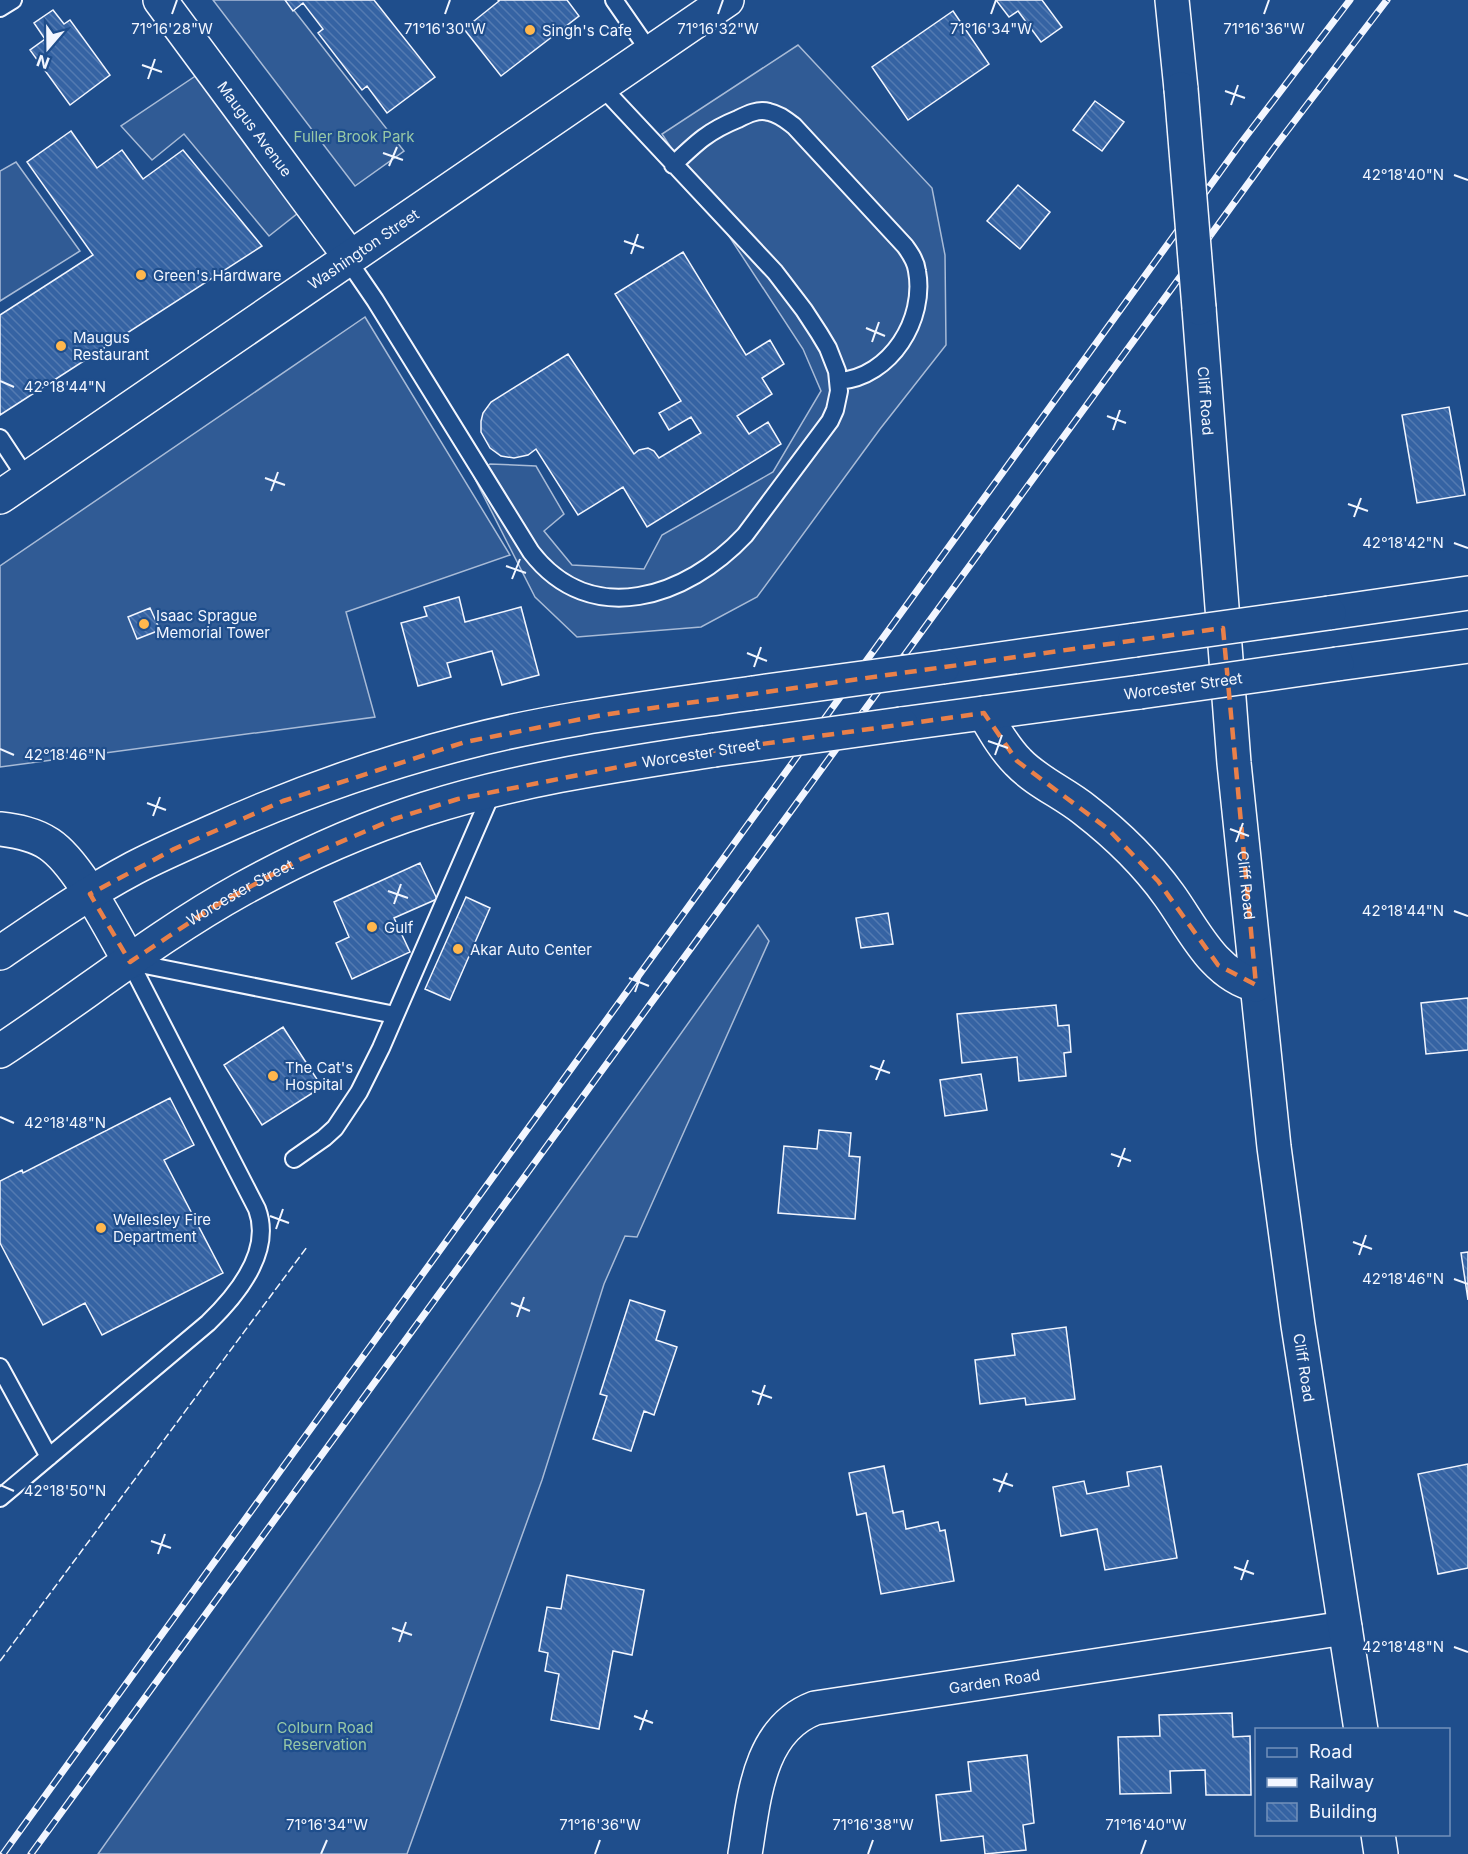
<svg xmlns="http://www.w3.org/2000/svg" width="1468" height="1854" viewBox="0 0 1468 1854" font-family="Inter,sans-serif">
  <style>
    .built { fill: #305b95; stroke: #a8bbd7; stroke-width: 1.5 }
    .building { fill: url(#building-back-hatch); stroke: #f2f6ff; stroke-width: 1.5 }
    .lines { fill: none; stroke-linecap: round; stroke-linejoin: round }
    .service-casing { stroke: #f2f6ff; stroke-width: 20 }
    .minor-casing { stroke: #f2f6ff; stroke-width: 36 }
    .tertiary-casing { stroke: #f2f6ff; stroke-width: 36 }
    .primary-casing { stroke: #f2f6ff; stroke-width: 36 }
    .trunk-casing { stroke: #f2f6ff; stroke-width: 36 }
    .service { stroke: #1f4e8c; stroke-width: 16 }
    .minor { stroke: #1f4e8c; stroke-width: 33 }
    .tertiary { stroke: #1f4e8c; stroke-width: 33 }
    .primary { stroke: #1f4e8c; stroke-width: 33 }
    .trunk { stroke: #1f4e8c; stroke-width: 33 }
    .rail-casing { stroke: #f2f6ff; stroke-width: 7 }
    .rail { stroke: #1f4e8c; stroke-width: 4.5; stroke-dasharray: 14; stroke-linecap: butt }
    .tertiary-bridge-casing { stroke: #f2f6ff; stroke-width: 36; stroke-linecap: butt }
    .trunk-bridge-casing { stroke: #f2f6ff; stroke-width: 36; stroke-linecap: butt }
    .tertiary-bridge { stroke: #1f4e8c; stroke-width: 33 }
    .trunk-bridge { stroke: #1f4e8c; stroke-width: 33 }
    .fence { stroke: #f2f6ff; stroke-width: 1.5; stroke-dasharray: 8 3; stroke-linecap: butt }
    .marked { fill: none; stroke: #ea8049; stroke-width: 4.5; stroke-dasharray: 12 8; stroke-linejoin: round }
    .ticks { fill: none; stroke: #f2f6ff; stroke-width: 2 }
    .poi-dot { fill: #ffb74d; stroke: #1f4e8c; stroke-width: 2 }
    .labels { text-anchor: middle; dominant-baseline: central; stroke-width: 4.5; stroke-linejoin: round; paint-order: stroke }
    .poi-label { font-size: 15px; fill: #f2f6ff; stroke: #1f4e8c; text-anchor: start }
    .street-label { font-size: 15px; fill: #f2f6ff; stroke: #1f4e8c }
    .park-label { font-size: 15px; fill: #97c8a6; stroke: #1f4e8c }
    .ticks-label { font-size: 15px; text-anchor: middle; fill: #f2f6ff; stroke: #1f4e8c; stroke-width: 4.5; stroke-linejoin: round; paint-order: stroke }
  </style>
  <defs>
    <pattern id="building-back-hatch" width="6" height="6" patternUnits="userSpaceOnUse" patternTransform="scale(1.5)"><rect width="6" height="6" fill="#3563a3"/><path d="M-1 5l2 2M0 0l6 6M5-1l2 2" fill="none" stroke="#537ab1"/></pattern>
  </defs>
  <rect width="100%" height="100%" fill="#1f4e8c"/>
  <path class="built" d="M213,0H286L404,151L355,186Z
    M798,45L932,188L945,255L946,345L880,429L757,597L701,627L577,637L535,597L474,477L490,464L536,466L564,514L544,531L572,565L644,569L662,535L773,472L821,391L803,349L662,134Z
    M200,73L303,209L269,236L184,134L152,160L121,126Z
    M16,162L80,251L0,301V171Z
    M365,317L510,555L346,612L375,717L0,767V566Z
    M758,925L769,941L637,1237L625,1236L604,1284L542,1480L407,1854H98Z"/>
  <path class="building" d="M285,0H374L435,77L387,113L367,86L362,90L318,33L323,29L303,3L293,11Z
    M498,0H567L579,16L501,76L464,29L499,1Z
    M996,0H1042L1062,27L1041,42L1018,11L1009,17Z
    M53,10L64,24L70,20L110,75L70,105L30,50L45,39L34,23Z
    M953,11L989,64L908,120L872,67Z
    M1095,101L1124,122L1102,151L1073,130Z
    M71,131L97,168L122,150L143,179L183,150L262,246L0,415V315L93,255L27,162Z
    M1018,185L1050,212L1020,249L987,221Z
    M683,252L746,355L770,340L784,364L762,378L772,394L737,416L749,434L768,422L781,444L647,527L623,487L578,515L536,449L528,455L514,458L501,456L490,448L481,432V421L483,413L491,402L568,354L634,454L639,450L648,448L654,451L659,458L701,433L691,417L669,430L659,413L681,401L615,294Z
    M1449,407L1465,495L1417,503L1402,415Z
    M459,597L465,622L521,607L539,675L502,685L492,651L447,663L451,677L418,686L401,623L427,616L424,607Z
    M150,608L160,630L137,639L128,617Z
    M420,863L437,899L394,918L410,952L352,979L336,943L349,937L334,902Z
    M466,897L490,908L450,1000L425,989Z
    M888,913L893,944L861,948L856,918Z
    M1468,998V1050L1426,1054L1421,1003Z
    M1056,1005L1058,1026L1069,1025L1071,1052L1064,1053L1066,1076L1019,1081L1017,1057L962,1063L957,1014Z
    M283,1027L322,1087L262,1125L224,1065Z
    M981,1074L987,1110L945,1116L940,1080Z
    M170,1098L194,1145L164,1160L223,1273L102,1335L85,1303L43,1325L0,1243V1181L22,1170L23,1173Z
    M819,1130L851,1133L849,1156L860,1157L855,1219L778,1213L784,1146L817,1149Z
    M1468,1252V1300L1461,1253Z
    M630,1300L665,1311L656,1340L677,1347L654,1415L644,1411L631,1451L593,1439L607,1396L600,1394Z
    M1066,1327L1075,1399L1026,1405L1025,1398L980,1404L975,1360L1015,1355L1012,1334Z
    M1468,1464V1568L1438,1574L1418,1474Z
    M884,1466L893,1513L903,1511L906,1529L938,1522L940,1531L945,1530L954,1581L881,1594L866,1513L857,1515L849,1473Z
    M1161,1466L1177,1558L1105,1570L1097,1529L1061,1536L1053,1487L1084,1481L1087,1494L1129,1486L1127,1472Z
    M567,1575L644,1590L632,1655L613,1651L599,1729L551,1720L559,1674L545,1671L548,1653L539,1651L547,1607L561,1609Z
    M1232,1713L1233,1737L1250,1736L1251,1795H1206L1205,1770L1170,1771L1171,1793L1120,1794L1118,1737L1160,1736L1159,1715Z
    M1027,1755L1034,1823L1023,1825L1026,1850L985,1854L983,1836L941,1841L936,1795L971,1791L968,1762Z"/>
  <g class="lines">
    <defs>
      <path id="service" d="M614,0L650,52
        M0,8L13,0
        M673,165C696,143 708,131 738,119C748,114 758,109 769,112C779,114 786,120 794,126L905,246C910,253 916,261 917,271C926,319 891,377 839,381
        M347,259L375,300L531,552C591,630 687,597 745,535L830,421L835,410L839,391L837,371L828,348L819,333L804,310L775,272L601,86
        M0,438L27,479
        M130,962L395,1015
        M294,1159L324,1138L335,1128L359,1092L381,1048L493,790
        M0,1367L49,1457
        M0,1498L208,1323C237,1295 273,1252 257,1209L130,962"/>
      <g id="minor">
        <path id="s1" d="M160,0L350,257"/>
        <path d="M0,829C17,831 34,834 49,844C79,864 111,930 130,962"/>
        <path id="s2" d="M745,1854C754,1801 757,1730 815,1708L1345,1628"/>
      </g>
      <g id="tertiary">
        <path d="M1172,0L1181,89"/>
        <path id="s3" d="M1199,308L1234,763L1274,1147L1298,1325L1361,1730"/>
        <path d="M1378,1834L1381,1854"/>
      </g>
      <g id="primary">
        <path id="s4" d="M0,497L727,0"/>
      </g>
      <g id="trunk">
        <path d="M1329,613L1468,593"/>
        <path d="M1337,664L1468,646"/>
        <path d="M943,667L1135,640"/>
        <path d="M984,713C994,730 1004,748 1018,762C1037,782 1064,793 1085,810C1116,834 1146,863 1169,895C1193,928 1213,975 1256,985"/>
        <path d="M901,724L1140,692"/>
        <path d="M0,953C44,923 87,893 134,868C161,854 189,842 216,830C296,794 378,765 463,743C558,718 657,707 753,693"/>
        <path id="s5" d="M0,1051C81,998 157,936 242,889C300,857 362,829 425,809C519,779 617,765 714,750"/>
      </g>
    </defs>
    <use href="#service" class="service-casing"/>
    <use href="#minor" class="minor-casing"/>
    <use href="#tertiary" class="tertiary-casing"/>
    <use href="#primary" class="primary-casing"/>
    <use href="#trunk" class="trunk-casing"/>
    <use href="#service" class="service"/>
    <use href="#minor" class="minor"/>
    <use href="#tertiary" class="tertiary"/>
    <use href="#primary" class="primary"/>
    <use href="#trunk" class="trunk"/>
    <defs>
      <path id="rail" d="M3,1854L1241,143L1350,0
        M31,1854L1274,148L1387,0"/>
    </defs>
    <use href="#rail" class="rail-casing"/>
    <use href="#rail" class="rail"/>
    <defs>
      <path id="tertiary-bridge" d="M1181,89L1199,308"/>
      <path id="trunk-bridge" d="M1135,640L1329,613
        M1140,692L1337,664
        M753,693L943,667
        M714,750L901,724"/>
    </defs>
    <use href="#tertiary-bridge" class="tertiary-bridge-casing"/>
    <use href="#trunk-bridge" class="trunk-bridge-casing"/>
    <use href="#tertiary-bridge" class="tertiary-bridge"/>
    <use href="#trunk-bridge" class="trunk-bridge"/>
    <path class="fence" d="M0,1661L307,1247"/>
  </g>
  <path class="marked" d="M1223,628L1256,985L1218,965L1158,881L1108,829L1017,761L984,713L669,757L458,799L394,819L301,859L213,907L130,962L90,894L174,849L283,801L465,742L602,715Z"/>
  <path class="ticks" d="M172,14L177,0M445,14L450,0M718,14L723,0M991,14L996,0M1264,14L1269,0M142,65L162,72M148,79L155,59M1225,91L1245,98M1231,105L1238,85M383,153L403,160M389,166L397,147M1454,175L1468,180M624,241L644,248M631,254L638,234M866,328L885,336M872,342L879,322M0,381L14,387M1107,416L1126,423M1113,430L1120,410M265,478L285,485M271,491L278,472M1348,504L1368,511M1354,517L1361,498M1454,543L1468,548M506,566L526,573M512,579L520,559M747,653L767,661M754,667L761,647M988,741L1008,748M0,749L14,755M995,755L1002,735M147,803L166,810M153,816L160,797M1230,829L1249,836M1236,842L1243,823M388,891L408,898M394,904L401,884M1454,911L1468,916M629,978L649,986M635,992L642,972M870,1066L890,1073M876,1080L884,1060M0,1117L14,1123M1111,1154L1131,1161M1118,1167L1125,1148M270,1216L289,1223M276,1229L283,1209M1353,1242L1372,1249M1359,1255L1366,1235M1454,1279L1468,1284M511,1303L530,1311M517,1317L524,1297M752,1391L772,1398M758,1405L765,1385M993,1479L1013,1486M0,1485L14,1491M999,1492L1007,1473M151,1541L171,1548M158,1554L165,1534M1234,1567L1254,1574M1241,1580L1248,1560M392,1628L412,1635M399,1642L406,1622M1454,1647L1468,1652M634,1716L653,1723M640,1730L647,1710M321,1854L327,1840M595,1854L600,1840M868,1854L873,1840M1141,1854L1146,1840"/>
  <g class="poi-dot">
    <circle cx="530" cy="30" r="6"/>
    <circle cx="141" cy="275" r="6"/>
    <circle cx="61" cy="346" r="6"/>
    <circle cx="144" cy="624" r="6"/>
    <circle cx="372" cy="927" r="6"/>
    <circle cx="458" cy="949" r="6"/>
    <circle cx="273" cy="1076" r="6"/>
    <circle cx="101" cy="1228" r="6"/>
  </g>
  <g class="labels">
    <g class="poi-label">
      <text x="542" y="30">Singh's Cafe</text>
      <text x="153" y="275">Green's Hardware</text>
      <text x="73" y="337">Maugus<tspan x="73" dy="17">Restaurant</tspan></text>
      <text x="156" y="615">Isaac Sprague<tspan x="156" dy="17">Memorial Tower</tspan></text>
      <text x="384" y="927">Gulf</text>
      <text x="470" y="949">Akar Auto Center</text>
      <text x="285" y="1067">The Cat's<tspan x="285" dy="17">Hospital</tspan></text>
      <text x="113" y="1219">Wellesley Fire<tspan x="113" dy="17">Department</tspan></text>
    </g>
    <g class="street-label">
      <text stroke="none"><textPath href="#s1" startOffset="160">Maugus Avenue</textPath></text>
      <text stroke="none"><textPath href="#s4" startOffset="440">Washington Street</textPath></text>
      <text stroke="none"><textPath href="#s3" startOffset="93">Cliff Road</textPath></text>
      <text transform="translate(1183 686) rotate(-8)">Worcester Street</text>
      <text transform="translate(701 753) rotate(-9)">Worcester Street</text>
      <text stroke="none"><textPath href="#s3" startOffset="579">Cliff Road</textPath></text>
      <text stroke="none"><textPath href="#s5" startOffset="288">Worcester Street</textPath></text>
      <text stroke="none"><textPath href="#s3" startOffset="1065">Cliff Road</textPath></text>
      <text stroke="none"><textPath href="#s2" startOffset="352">Garden Road</textPath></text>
    </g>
    <g class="park-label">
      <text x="354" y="136">Fuller Brook Park</text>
      <text x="325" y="1727">Colburn Road<tspan x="325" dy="17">Reservation</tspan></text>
    </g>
  </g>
  <g class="ticks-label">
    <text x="445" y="34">71°16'30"W</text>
    <text x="172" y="34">71°16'28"W</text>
    <text x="718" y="34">71°16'32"W</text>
    <text x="991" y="34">71°16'34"W</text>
    <text x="1264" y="34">71°16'36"W</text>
    <text x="1403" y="180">42°18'40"N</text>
    <text x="65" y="392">42°18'44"N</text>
    <text x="1403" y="548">42°18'42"N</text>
    <text x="65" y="760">42°18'46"N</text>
    <text x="1403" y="916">42°18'44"N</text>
    <text x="65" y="1128">42°18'48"N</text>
    <text x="1403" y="1284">42°18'46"N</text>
    <text x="65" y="1496">42°18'50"N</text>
    <text x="1403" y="1652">42°18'48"N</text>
    <text x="327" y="1830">71°16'34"W</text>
    <text x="600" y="1830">71°16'36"W</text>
    <text x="873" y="1830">71°16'38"W</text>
    <text x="1146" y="1830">71°16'40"W</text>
  </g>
  <rect x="1255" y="1728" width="195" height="108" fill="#1f4e8c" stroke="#7391ba" stroke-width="1.5"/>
  <rect x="1267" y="1748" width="30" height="9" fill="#1f4e8c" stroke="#7391ba" stroke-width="1.5"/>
  <text x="1309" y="1758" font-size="18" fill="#f2f6ff">Road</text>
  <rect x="1267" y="1778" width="30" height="9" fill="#f2f6ff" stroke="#7391ba" stroke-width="1.5"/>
  <text x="1309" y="1788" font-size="18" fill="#f2f6ff">Railway</text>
  <rect x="1267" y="1803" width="30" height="18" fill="url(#building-back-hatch)" stroke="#7391ba" stroke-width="1.5"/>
  <text x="1309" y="1818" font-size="18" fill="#f2f6ff">Building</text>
  <g transform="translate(48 48) rotate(200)" stroke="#1f4e8c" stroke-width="4.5" paint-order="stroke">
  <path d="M0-4.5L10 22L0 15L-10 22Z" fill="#f2f6ff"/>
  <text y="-9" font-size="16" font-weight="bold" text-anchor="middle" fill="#f2f6ff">N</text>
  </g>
</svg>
